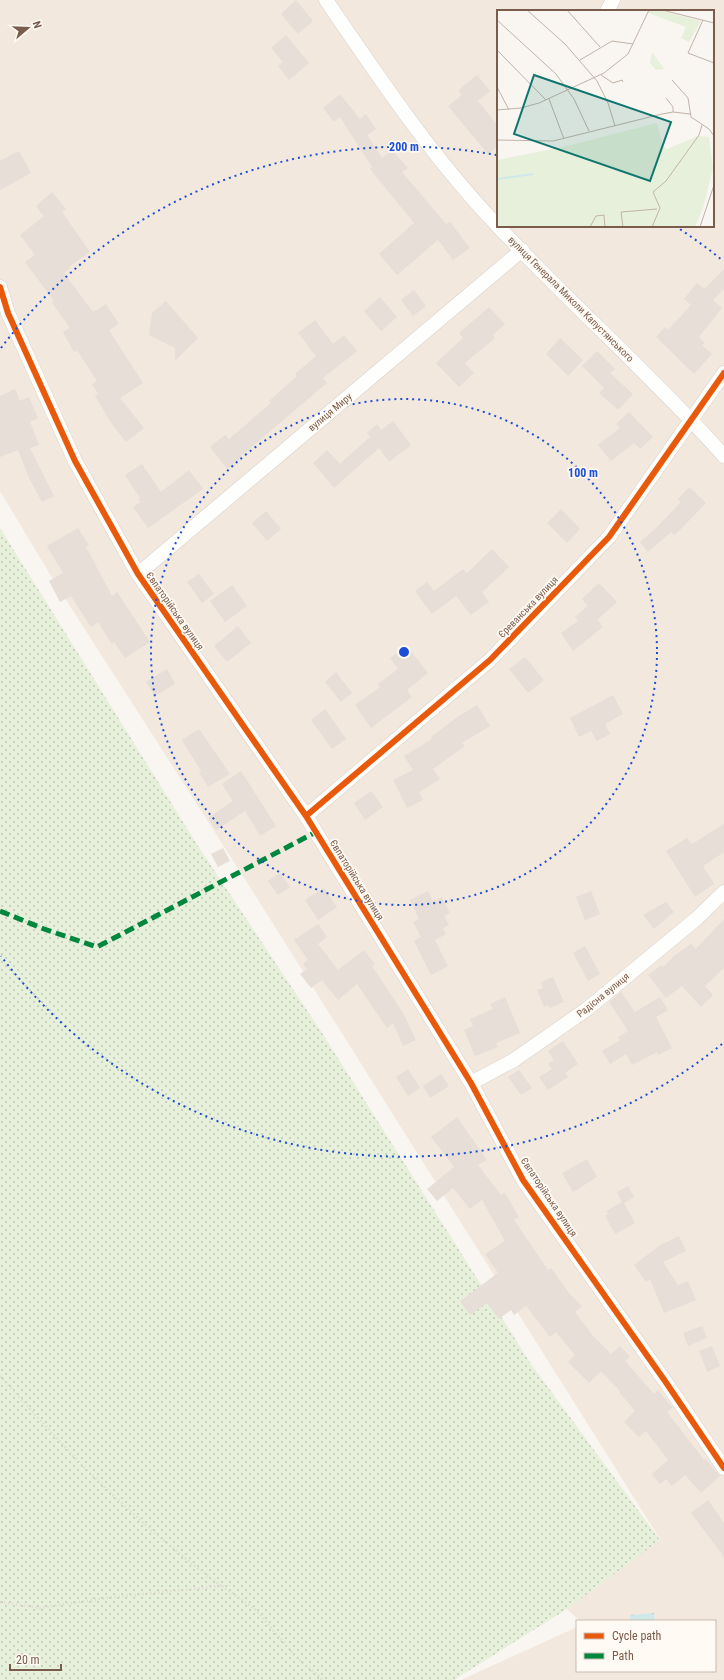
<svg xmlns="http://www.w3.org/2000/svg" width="724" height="1680" viewBox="0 0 724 1680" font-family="'Roboto Condensed',sans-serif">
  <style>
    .residential { fill: #f2e8de; fill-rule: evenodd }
    .grass { fill: url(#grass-dots) }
    .water { fill: url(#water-ripples) }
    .building { fill: #e6ded7 }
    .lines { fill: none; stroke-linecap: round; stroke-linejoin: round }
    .minor-casing { stroke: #d7d1cb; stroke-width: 15 }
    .path { stroke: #dcd5d0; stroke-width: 2.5; stroke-dasharray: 1 3; stroke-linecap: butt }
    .minor { stroke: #fefefd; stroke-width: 14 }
    .quiet { stroke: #00873e; stroke-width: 5; stroke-dasharray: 10 5; stroke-linecap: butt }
    .cycleway-casing { stroke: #fffaf3; stroke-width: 8 }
    .cycleway { stroke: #e8590c; stroke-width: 6 }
    .ring { fill: none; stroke: #1d4ed8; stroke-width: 2; stroke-dasharray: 2 4 }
    .labels { text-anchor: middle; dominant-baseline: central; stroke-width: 3.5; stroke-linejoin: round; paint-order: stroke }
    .street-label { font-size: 10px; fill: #7a5c4d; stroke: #fffaf3 }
    .inset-river { fill: none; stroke: #d0e8ea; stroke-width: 2 }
    .inset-road { fill: none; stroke: #c2b3aa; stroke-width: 1 }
    .view { fill: #0f766e; fill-opacity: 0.15; stroke: #0f766e; stroke-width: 2 }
    .inset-edge { fill: none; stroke: #7a5c4d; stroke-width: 2 }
    .centre { fill: #1d4ed8; stroke: #fffaf3; stroke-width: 2 }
    .ring-label { font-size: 12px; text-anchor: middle; font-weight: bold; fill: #1d4ed8; stroke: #fffaf3; stroke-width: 3.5; stroke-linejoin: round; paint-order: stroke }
  </style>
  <defs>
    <pattern id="grass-dots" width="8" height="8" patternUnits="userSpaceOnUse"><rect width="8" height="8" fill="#e7f0db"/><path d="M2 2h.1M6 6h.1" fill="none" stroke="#c0c6b4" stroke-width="1.8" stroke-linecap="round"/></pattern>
    <pattern id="water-ripples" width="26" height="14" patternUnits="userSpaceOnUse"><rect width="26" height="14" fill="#d0e8ea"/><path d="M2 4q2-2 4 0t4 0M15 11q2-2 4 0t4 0" fill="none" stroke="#aebfc0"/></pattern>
  </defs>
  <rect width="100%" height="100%" fill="#f9f5f0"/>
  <path class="residential" d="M0,0H724V1680H461L577,1627V1671H715V1621H580L567,1609L660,1539L248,884L54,581L0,491ZM498,11H713V226H498Z"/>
  <path class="grass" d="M0,528L198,846L324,1036L531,1364L660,1540L567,1609L454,1680H0Z"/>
  <path class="water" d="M654,1613L655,1621H630V1615Z"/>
  <path class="building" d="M296,0L313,21L298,34L281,14Z
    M286,35L309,63L289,80L278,66L283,62L271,48Z
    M477,75L490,91L478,101L498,126V146L488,154L448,106L462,95L458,91L462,87Z
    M340,94L360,119L366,114L376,129L367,135L382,158L392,150L408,168L402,172L446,224L450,222L470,248L453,260L438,240L397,275L379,254L414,223L370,169L372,167L340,117L334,122L323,108Z
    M19,151L31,173L0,190V161Z
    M52,192L66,209L62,212L90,252L69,267L70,268L64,273L93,312L106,304L119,324L109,330L143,383L120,398L144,428L126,442L112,424L95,396L98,394L92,384L97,381L77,350L74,352L63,332L70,328L52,303L54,301L25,262L35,255L20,235L44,216L36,206Z
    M724,269V289L713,300L722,308L699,337L705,343L702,345L712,354L694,374L656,337L665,327L668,330L691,305L684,299L697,283L704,289Z
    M414,290L426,306L413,316L401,300Z
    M380,297L397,317L381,331L364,311Z
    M166,301L198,338L175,361V348L149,335L152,313Z
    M489,307L505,324L493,335L495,338L465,363L474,373L459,387L436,363L463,338L459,333Z
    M315,320L333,344L344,335L357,351L323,378L327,383L241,456L242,457L227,469L210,447L225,435L229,439L271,403L269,401L297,376L295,374L316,356L298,333Z
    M560,338L583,360L568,376L546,354Z
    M597,351L615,369L610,373L633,394L618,410L599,393L604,388L582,366Z
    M15,389L20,401L29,397L38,418L30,422L39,445L30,448L54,496L42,502L29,478L18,450L0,457V396Z
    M629,412L653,437L640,449L634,443L611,461L598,445L620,428L616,424Z
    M393,421L411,445L389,462L379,448L334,488L313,463L327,450L340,464L370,437L367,433L377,424L381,430Z
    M142,464L161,492L189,470L203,489L148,528L133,507L141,502L138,499L140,498L125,475Z
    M689,487L706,503L675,535L671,532L648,552L640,542L655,529L681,502L678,499Z
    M561,509L580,529L567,543L547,523Z
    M266,511L281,529L267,541L252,523Z
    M78,528L89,545L86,547L112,596L117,592L150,642L125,658L114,642L112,644L98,622L91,627L71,596L60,602L49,581L63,573L47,546Z
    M492,549L509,567L482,592L489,602L471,615L456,596L432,614L415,591L427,582L434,591L463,569L467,573Z
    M199,574L214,594L202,603L187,582Z
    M599,583L617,602L597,620L603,627L573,651L561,633L578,621L575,617L588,606L582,599Z
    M232,585L247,606L225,622L210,601Z
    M238,626L251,643L227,662L214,646Z
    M407,646L428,673L407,690L412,697L371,728L355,705L380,687L378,684L398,669L390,658Z
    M525,657L544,680L528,693L509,669Z
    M167,669L175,684L155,696L146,682Z
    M336,672L352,693L341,702L325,682Z
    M613,695L623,714L605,724L610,734L597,741L591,731L579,737L570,718Z
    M477,705L490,726L462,743L465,746L433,769L440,779L419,792L423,800L407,808L393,780L413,770L404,756L432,739L431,737L456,718Z
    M325,709L346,739L332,749L311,720Z
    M199,729L230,774L208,787L199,772L201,771L182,740Z
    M241,771L276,826L260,836L245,811L216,830L208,818L233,801L222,784Z
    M371,791L383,807L365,820L354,803Z
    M724,824V852L703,866L714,884L695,897L666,851L687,838L692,844Z
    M223,848L230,861L218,867L211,854Z
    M280,873L290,887L278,895L268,881Z
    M324,888L337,907L318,920L305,900Z
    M428,891L433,901L442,897L450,913L444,916L449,925L443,928L446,934L435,940L448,966L431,975L414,941L421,937L413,922L419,919L410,900Z
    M591,891L600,914L585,920L576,897Z
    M666,902L674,912L654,929L643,915Z
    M724,919V968L705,986L713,995L701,1007L682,986L666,998L648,975L661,965L663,967L675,955L691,944L696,949Z
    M318,924L327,937L318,944L338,970L364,950L375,964L372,966L403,1013L416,1040L403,1046L393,1023L387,1028L357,984L338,1000L322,980L311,988L300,974L307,969L303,964L308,960L294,940Z
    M585,946L600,974L588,981L573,953Z
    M553,977L564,1002L550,1008L548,1005L544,1007L537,990L543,988L541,982Z
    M621,992L635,1012L660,997L668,1010L656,1017L672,1048L658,1055L657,1052L632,1065L626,1054L610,1064L602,1051L620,1040L618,1037L628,1031L609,1002Z
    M505,997L520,1033L496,1043L498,1047L475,1056L464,1030L473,1026L470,1019L493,1009L490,1004Z
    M563,1041L578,1064L565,1073L568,1077L548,1090L539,1077L552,1069L548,1064L554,1060L548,1051Z
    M408,1069L420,1088L408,1096L396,1077Z
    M519,1070L532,1088L521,1095L508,1077Z
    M441,1074L449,1086L430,1098L423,1086Z
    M457,1117L487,1160L478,1165L501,1195L505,1193L519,1217L514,1220L548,1270L551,1268L570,1294L582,1306L575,1312L593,1336L611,1354L620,1346L630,1357L625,1361L654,1394L658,1390L671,1406L673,1407L667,1412L704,1460L706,1459L720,1476L701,1493L685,1475L672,1486L666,1479L660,1484L652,1474L668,1460L646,1431L639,1437L624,1422L635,1411L619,1392L620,1391L601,1371L589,1383L568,1362L575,1355L556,1332L550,1337L526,1306L514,1315L511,1310L499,1319L487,1303L470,1315L460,1301L498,1273L485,1254L505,1241L482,1200L470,1209L453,1188L437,1201L427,1189L454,1167L431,1137Z
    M587,1159L597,1177L573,1192L562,1173Z
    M628,1186L634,1197L624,1203L635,1223L615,1234L605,1216L608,1214L606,1211L622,1202L617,1192Z
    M679,1236L686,1251L663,1262L678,1285L688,1281L696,1300L664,1313L650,1279L646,1282L634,1265L659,1246Z
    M702,1326L707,1338L688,1346L683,1333Z
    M712,1346L720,1366L707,1372L699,1351Z
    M708,1500L724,1523V1557L691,1513Z"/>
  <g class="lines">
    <defs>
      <path id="minor" d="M326,0C378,76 430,154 493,221C568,302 651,374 724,456
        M607,11L613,0
        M0,287L8,313L75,461L138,574L306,816L471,1083L523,1180L665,1381L724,1468
        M138,574L522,250
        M306,816L490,660L609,537L724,373
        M471,1083L514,1060L587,1009L696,919L724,892"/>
    </defs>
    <use href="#minor" class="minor-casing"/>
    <path class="path" d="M0,1376C27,1405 53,1435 81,1464C124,1508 172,1549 221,1586
      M0,1602L40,1608L105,1598L222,1586L256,1610L296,1657L323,1680"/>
    <use href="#minor" class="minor"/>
    <path class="quiet" d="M0,911L44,929L97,947L316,832"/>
    <defs>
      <path id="cycleway" d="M0,287L8,313L75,461L138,574L306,816L471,1083L523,1180L665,1381L724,1468
        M306,816L490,660L609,537L724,373"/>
    </defs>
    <use href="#cycleway" class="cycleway-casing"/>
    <use href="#cycleway" class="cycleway"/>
  </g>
  <g class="ring">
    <circle cx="404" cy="652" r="253"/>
    <path d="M722 1044A505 505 0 0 1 1 956M1 348A505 505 0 0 1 496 155M675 226A505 505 0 0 1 722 260"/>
  </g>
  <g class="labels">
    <g class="street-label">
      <text transform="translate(571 299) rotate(45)">вулиця Генерала Миколи Капустянського</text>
      <text transform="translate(330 412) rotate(-40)">вулиця Миру</text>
      <text transform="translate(528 607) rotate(-46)">Єреванська вулиця</text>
      <text transform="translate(175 611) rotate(55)">Євпаторійська вулиця</text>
      <text transform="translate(357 880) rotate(58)">Євпаторійська вулиця</text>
      <text transform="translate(603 995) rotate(-39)">Радісна вулиця</text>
      <text transform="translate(549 1197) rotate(56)">Євпаторійська вулиця</text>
    </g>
  </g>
  <g transform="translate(497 10)">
    <rect width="217" height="217" fill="#f9f5f0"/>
    <path d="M160,113L166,136L170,139L201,126L212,127L216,158L206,198L198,217H0V150L66,137Z" fill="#e7f0db"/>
    <path d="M155,42L167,59L159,60L153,53Z" fill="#e7f0db"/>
    <path d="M152,0H161L204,11L192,32L184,28L189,17L151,3Z" fill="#e7f0db"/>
    <path class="inset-river" d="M0,169L36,164"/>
    <path class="inset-road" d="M30,0L68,34L100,71L111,93L118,116M70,0L103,37M165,0L217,13M0,10L59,64L77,89L92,121M206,10L191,43L217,53M0,40L49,90M83,50L115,31L136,34M104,65L116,73L125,70L126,72M175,70L191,88L194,107L212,119L217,126M0,77L12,100M169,88L176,97V102M52,89L67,129M0,100L24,98L42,93L107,63L131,44L152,0M0,130L56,131L165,104L176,102L193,104M93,217L99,206L107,205L108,217M126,217L124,202L160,199M155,217L163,198L156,182L169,171L202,125L205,115M203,217L217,175"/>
    <path class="view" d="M37,65L174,112L153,171L17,124Z"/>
    <rect width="217" height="217" class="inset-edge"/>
  </g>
  <circle cx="404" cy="652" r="6" class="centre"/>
  <g class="ring-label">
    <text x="404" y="151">200 m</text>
    <text x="583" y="477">100 m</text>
  </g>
  <rect x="576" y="1620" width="140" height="52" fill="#fffaf3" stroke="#cabbb1"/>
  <rect x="584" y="1633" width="20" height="6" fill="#e8590c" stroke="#cabbb1"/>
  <text x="612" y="1640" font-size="12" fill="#7a5c4d">Cycle path</text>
  <rect x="584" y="1653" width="20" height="6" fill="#00873e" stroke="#cabbb1"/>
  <text x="612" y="1660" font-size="12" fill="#7a5c4d">Path</text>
  <g transform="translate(28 28) rotate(71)" stroke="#fffaf3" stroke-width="3" paint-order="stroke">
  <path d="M0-3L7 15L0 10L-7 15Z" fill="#7a5c4d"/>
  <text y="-6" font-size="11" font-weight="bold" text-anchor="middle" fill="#7a5c4d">N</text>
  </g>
  <path d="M10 1664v6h51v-6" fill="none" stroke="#7a5c4d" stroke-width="2"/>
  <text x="16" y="1664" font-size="12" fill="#7a5c4d" stroke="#fffaf3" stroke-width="3" paint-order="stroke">20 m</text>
</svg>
